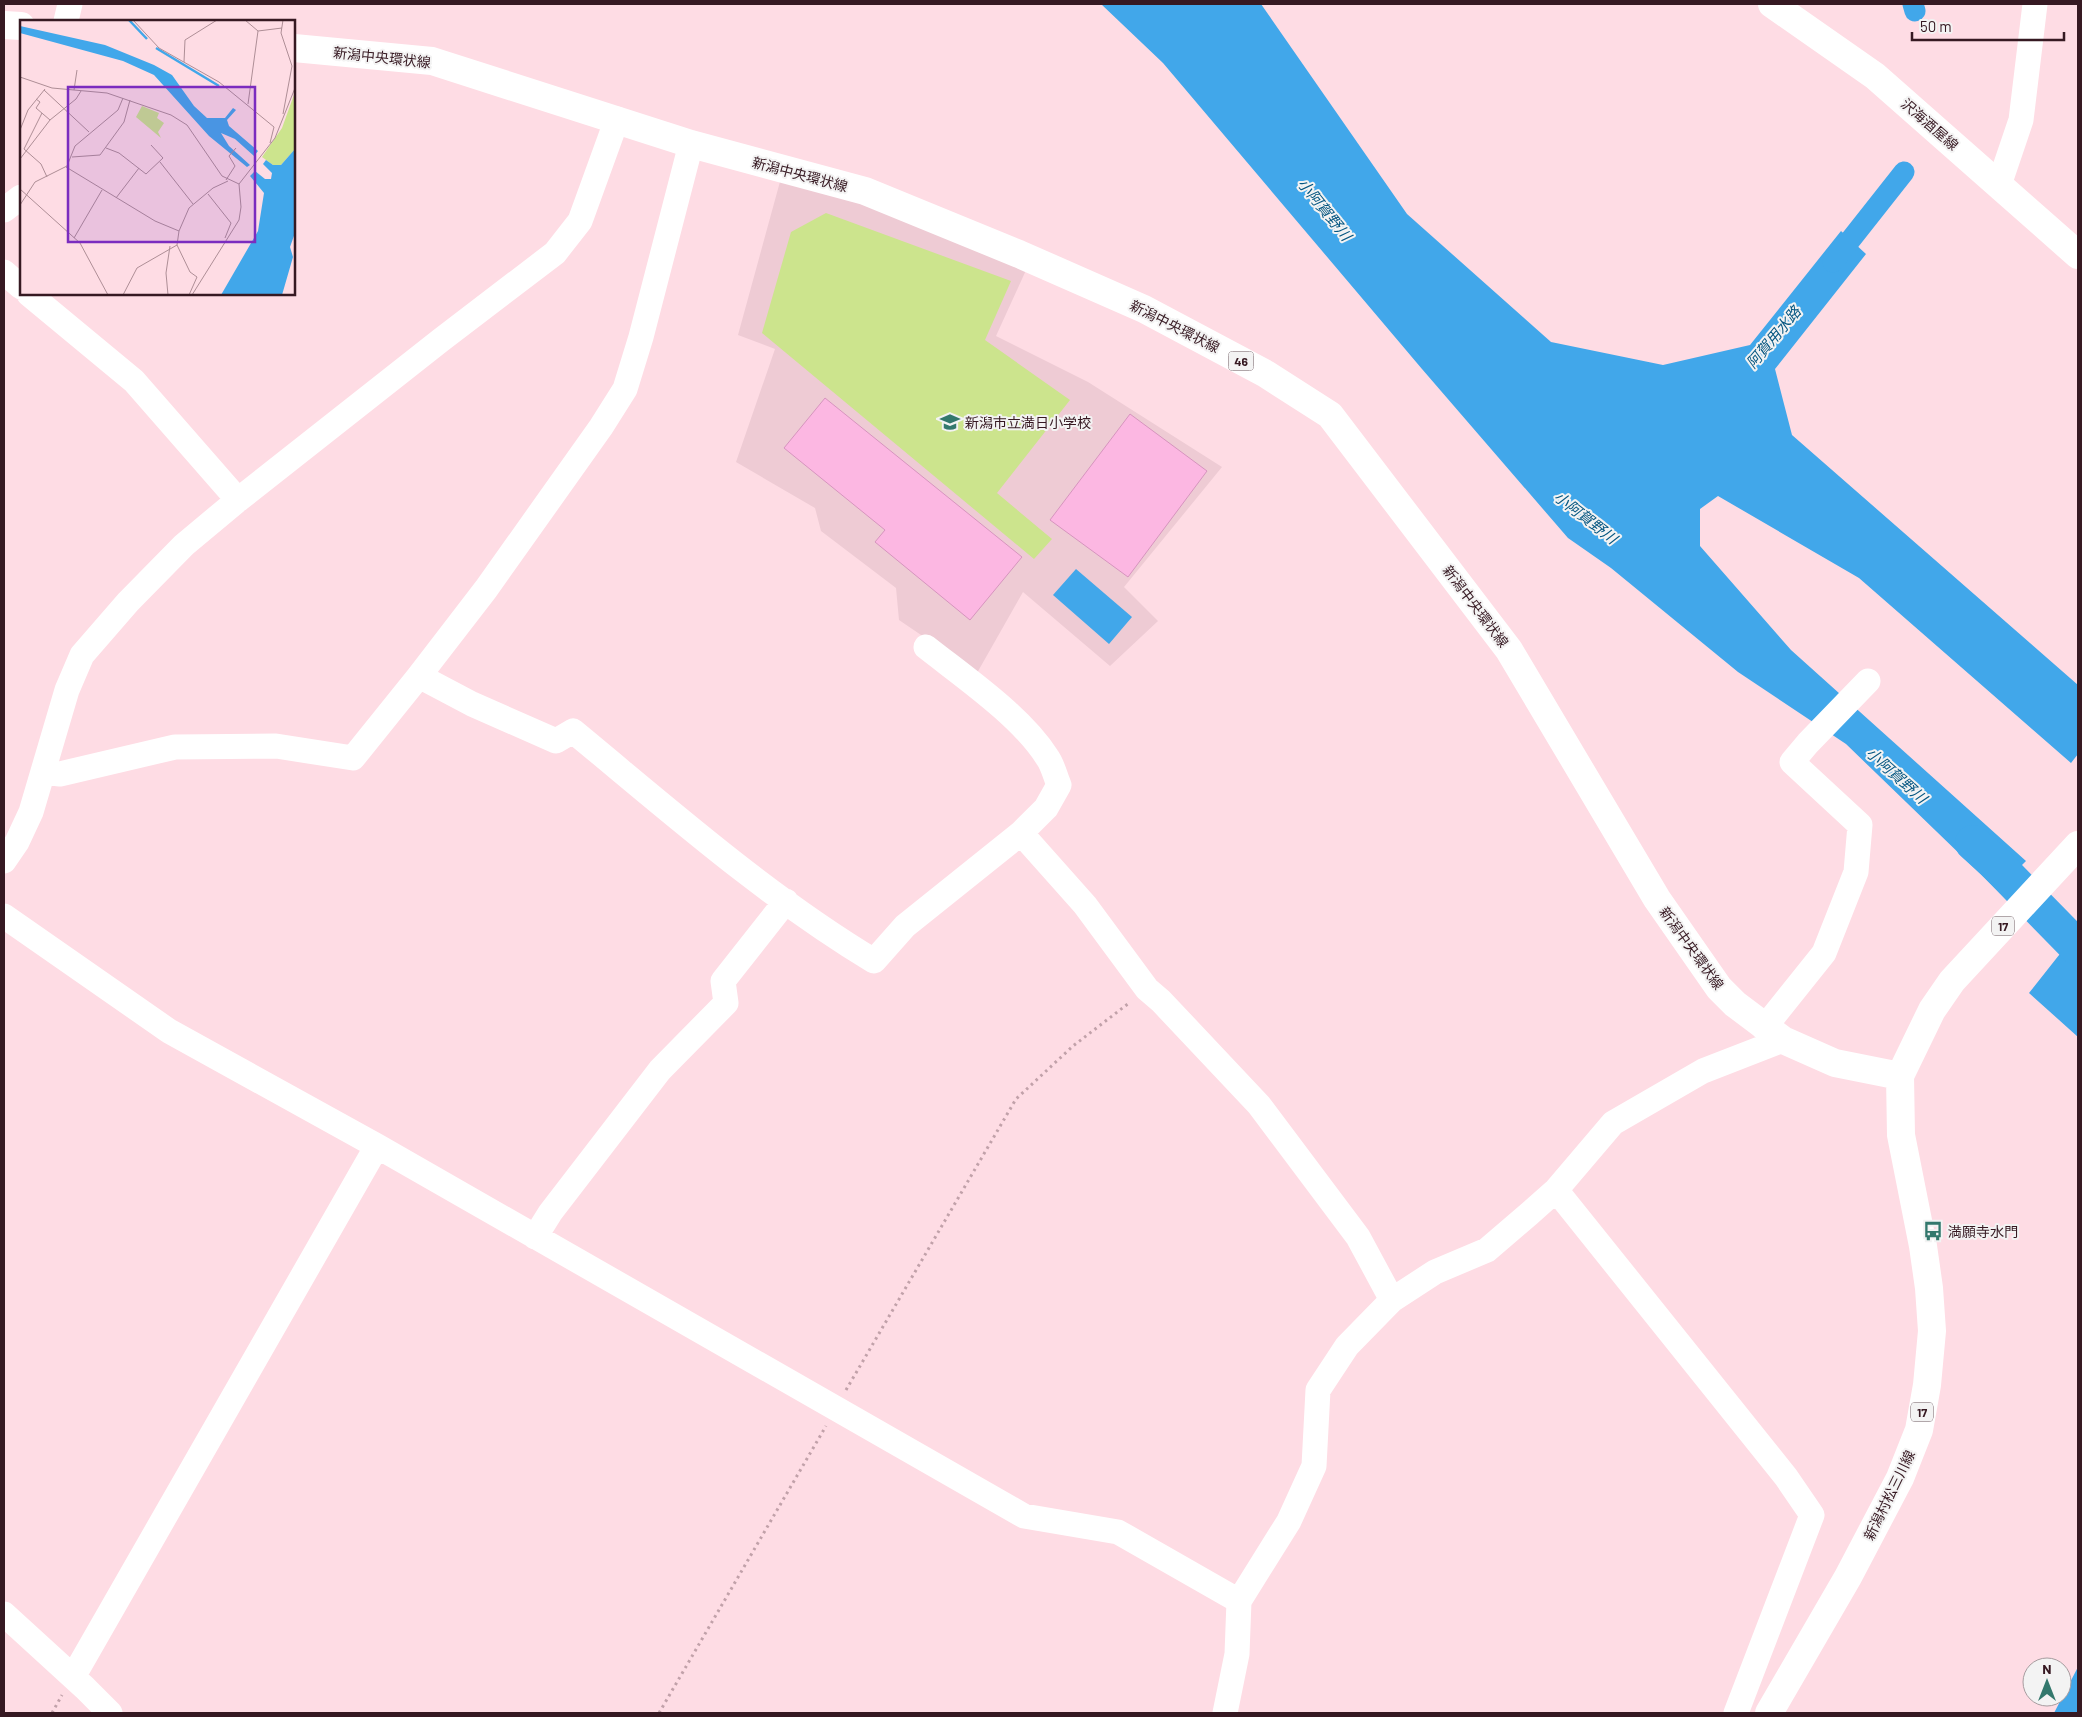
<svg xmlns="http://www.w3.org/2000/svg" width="2082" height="1717" viewBox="0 0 2082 1717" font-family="Barlow,'Noto Sans JP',sans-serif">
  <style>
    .built { fill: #eecbd4 }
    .green { fill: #cce48d }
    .water { fill: #41a7ea }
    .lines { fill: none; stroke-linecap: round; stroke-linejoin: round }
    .canal { stroke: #41a7ea; stroke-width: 21 }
    .river { stroke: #41a7ea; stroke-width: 36 }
    .building { fill: #fcb7e2; stroke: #d694be }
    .path { stroke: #c1a1a9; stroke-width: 3; stroke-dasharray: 2.5 4; stroke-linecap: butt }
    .minor { stroke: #fff; stroke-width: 25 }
    .secondary { stroke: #fff; stroke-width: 28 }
    .primary { stroke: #fff; stroke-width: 28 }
    .labels { text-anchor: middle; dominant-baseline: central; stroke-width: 4; stroke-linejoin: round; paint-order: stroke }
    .shield { fill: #f3f3f3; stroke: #6f5a61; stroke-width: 1 }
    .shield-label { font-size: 12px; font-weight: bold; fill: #361922 }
    .street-label { font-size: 14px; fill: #361922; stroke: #f3f3f3 }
    .poi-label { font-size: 14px; fill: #361922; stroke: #f3f3f3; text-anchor: start }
    .water-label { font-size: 15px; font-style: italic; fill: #055681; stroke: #f3f3f3 }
    .inset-river { fill: none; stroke: #41a7ea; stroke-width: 2.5 }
    .inset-road { fill: none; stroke: #ae8e96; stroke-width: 1 }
    .view { fill: #7b2cbf; fill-opacity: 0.15; stroke: #7b2cbf; stroke-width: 2.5 }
    .inset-edge { fill: none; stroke: #361922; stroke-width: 2.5 }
  </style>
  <rect width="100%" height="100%" fill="#fedce4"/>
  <path class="built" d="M781,178L911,217L1027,268L996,336L1088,382L1222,467L1124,587L1158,621L1110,666L1023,592L977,673L899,620L896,588L821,531L815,508L736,462L775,349L738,335Z"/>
  <path class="green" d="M826,213L1011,281L985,340L1070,400L997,493L1052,539L1034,559L762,333L791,232Z"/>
  <path class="water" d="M1101,4H1261L1407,214L1551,342L1663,365L1750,345L1841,231L1866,254L1775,369L1792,435L2078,685V754L2071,763L1859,578L1718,496L1700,509V546L1791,650L2026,861L1997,890L1846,744L1738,672L1611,568L1568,538L1422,369L1163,63Z
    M1076,569L1132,617L1109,644L1053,595Z
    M2078,931V1037L2029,993Z
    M2078,1667V1713H2054Z"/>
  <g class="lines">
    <path class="canal" d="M1913,4L1915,11
      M1833,262L1904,172"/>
    <path class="river" d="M1973,843L1994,862L2078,948"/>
  </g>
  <path class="building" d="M825,398L1022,557L970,620L875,542L885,530L784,448Z
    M1130,414L1207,471L1128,577L1050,520Z"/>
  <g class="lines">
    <path class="path" d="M846,1390L1016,1099L1073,1046L1129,1003
      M52,1713L62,1695
      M659,1713L826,1426"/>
    <path class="minor" d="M66,21L70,4
      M1999,185L2021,120L2035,4
      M4,210L21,197
      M4,272L21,287
      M29,294L134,381L238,500
      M419,676L472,704L556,741L573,731C670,811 766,896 874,961L905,926L1021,833L1046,808L1059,785C1055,776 1053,765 1047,757C1021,716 964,677 926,647
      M43,772L60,774L175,747L276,746L353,758L419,676L486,589L601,427L625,389L641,337L691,144
      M1021,833L1085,905L1147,989L1161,1001L1259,1105L1358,1237L1392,1300
      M4,861L17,842L31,812L67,690L82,655L128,602L184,545L238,500L441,340L555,253L580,221L617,119
      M4,916L169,1031L377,1146L1024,1516L1118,1532L1239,1601
      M1764,1028L1824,953L1856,872L1860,825L1792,762L1808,743L1868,681
      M1556,1190L1786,1477L1812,1515L1736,1713
      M535,1237L550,1213L660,1070L726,1003L723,981L786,901
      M4,1614L85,1688L110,1713
      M73,1677L377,1146
      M1225,1713L1237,1654L1239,1601L1289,1521L1314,1466L1318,1390L1347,1346L1392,1300L1435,1272L1487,1250L1529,1214L1556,1190L1613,1123L1703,1071L1783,1040"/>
    <path class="secondary" d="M1772,4L1875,76L2078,255"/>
    <path class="primary" d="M4,25L21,26
      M294,48L432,61L691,144L865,191L1019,254L1144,309L1266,374L1330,415L1509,650L1657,899L1719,988L1735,1004L1783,1040L1835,1063L1900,1076
      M1769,1713L1848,1577L1900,1478L1919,1430L1927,1385L1932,1331L1929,1288L1923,1246L1901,1135L1900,1076L1932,1010L1952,981L2078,845"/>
  </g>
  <defs>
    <symbol id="school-bare" viewBox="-9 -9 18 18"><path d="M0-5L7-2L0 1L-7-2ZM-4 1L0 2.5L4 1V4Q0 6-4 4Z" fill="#33786d" stroke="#f3f3f3" stroke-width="2.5" paint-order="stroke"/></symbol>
    <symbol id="bus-bare" viewBox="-9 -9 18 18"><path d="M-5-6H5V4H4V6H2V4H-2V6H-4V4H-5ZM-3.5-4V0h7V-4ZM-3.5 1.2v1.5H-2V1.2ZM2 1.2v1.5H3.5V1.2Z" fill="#33786d" stroke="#f3f3f3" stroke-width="2.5" paint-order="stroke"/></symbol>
  </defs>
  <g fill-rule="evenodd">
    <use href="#school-bare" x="936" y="408" width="28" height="28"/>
    <use href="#bus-bare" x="1919" y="1217" width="28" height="28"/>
  </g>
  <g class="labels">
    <g class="shield">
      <rect x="1228.5" y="351.5" width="25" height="19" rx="4"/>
      <rect x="1992" y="916.5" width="22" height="19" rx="4"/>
      <rect x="1911" y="1402.5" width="22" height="19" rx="4"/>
    </g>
    <g class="shield-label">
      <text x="1241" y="361">46</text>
      <text x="2003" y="926">17</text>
      <text x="1922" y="1412">17</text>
    </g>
    <g class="street-label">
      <text transform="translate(382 57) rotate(6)">新潟中央環状線</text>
      <text transform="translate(1930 124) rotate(41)">沢海酒屋線</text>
      <text transform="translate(800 174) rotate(15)">新潟中央環状線</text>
      <text transform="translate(1175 326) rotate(27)">新潟中央環状線</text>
      <text transform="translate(1476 606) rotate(53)">新潟中央環状線</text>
      <text transform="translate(1692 948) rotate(54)">新潟中央環状線</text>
      <text transform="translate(1889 1495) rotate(-64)">新潟村松三川線</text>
    </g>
    <g class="poi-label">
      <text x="965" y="422">新潟市立満日小学校</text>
      <text x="1948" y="1231">満願寺水門</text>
    </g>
    <g class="water-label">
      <text transform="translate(1325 209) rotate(51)">小阿賀野川</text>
      <text transform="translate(1773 337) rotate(-50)">阿賀用水路</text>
      <text transform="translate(1586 517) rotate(38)">小阿賀野川</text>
      <text transform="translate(1897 775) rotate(42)">小阿賀野川</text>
    </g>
  </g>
  <g transform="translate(20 20)">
    <rect width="275" height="275" fill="#fedce4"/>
    <path d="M275,72V129L261,145H253L242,137L262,108ZM122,86L139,93L137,98L144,103L138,112L141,118L116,97Z" fill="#cce48d"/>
    <path d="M0,6L85,25L134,45L152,55L174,86L187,98H205L213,88L216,90L207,100L209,106L238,131L234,136L215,119L201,113L209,126L230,145L227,147L189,116L134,55L103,41L0,13ZM275,129V213L270,227L273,237L262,275H201L238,211L244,173L230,156L235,151L245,159H251L252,153L243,144L246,140L253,145H261Z" fill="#41a7ea"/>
    <path class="inset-river" d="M109,0L127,19M136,28L199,66"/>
    <path class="inset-road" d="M113,0L139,28L199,62L254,107L250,123M225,0L238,11L262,8M164,42L165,20L197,0M0,57L32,68L87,73L151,95L167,105L202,156L219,164M24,70L69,112M54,70L57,50M16,79L20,82L16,88L30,100L56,79L61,71M228,84L238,11M22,93L4,129L21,144L27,157M263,94L272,46L261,13L263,0M0,110L8,90L25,69M86,128L99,133L126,154L143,138L131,125M52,137L80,135L104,102L110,80M0,139L30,100M140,142L173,184M46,147L135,201L159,211M206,160L215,146L209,136L216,128M0,169L60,223L88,275M188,174L211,203L205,218M96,178L119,148M0,185L15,162L47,146L55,126L98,90L103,78M54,218L82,170M103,275L117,248L157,225M148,275L146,253L150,226M169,275L177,257L170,252L157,225L159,211L169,188L193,168L208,161M172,275L219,200L221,187L219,164L255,118L275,68"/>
    <path class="view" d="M48,67H235V222H48Z"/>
    <rect width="275" height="275" class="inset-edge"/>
  </g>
  <rect width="2082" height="1717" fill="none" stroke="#361922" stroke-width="10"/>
  <g transform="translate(2047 1682)"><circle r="24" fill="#f3f3f3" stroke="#a79c9f"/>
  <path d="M0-4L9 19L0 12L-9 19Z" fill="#33786d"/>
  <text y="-8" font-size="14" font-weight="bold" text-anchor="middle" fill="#361922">N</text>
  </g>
  <path d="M1912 32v8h152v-8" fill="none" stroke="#361922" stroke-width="2.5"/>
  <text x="1920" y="32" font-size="15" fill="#361922" stroke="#f3f3f3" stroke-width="4" paint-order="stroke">50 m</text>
</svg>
